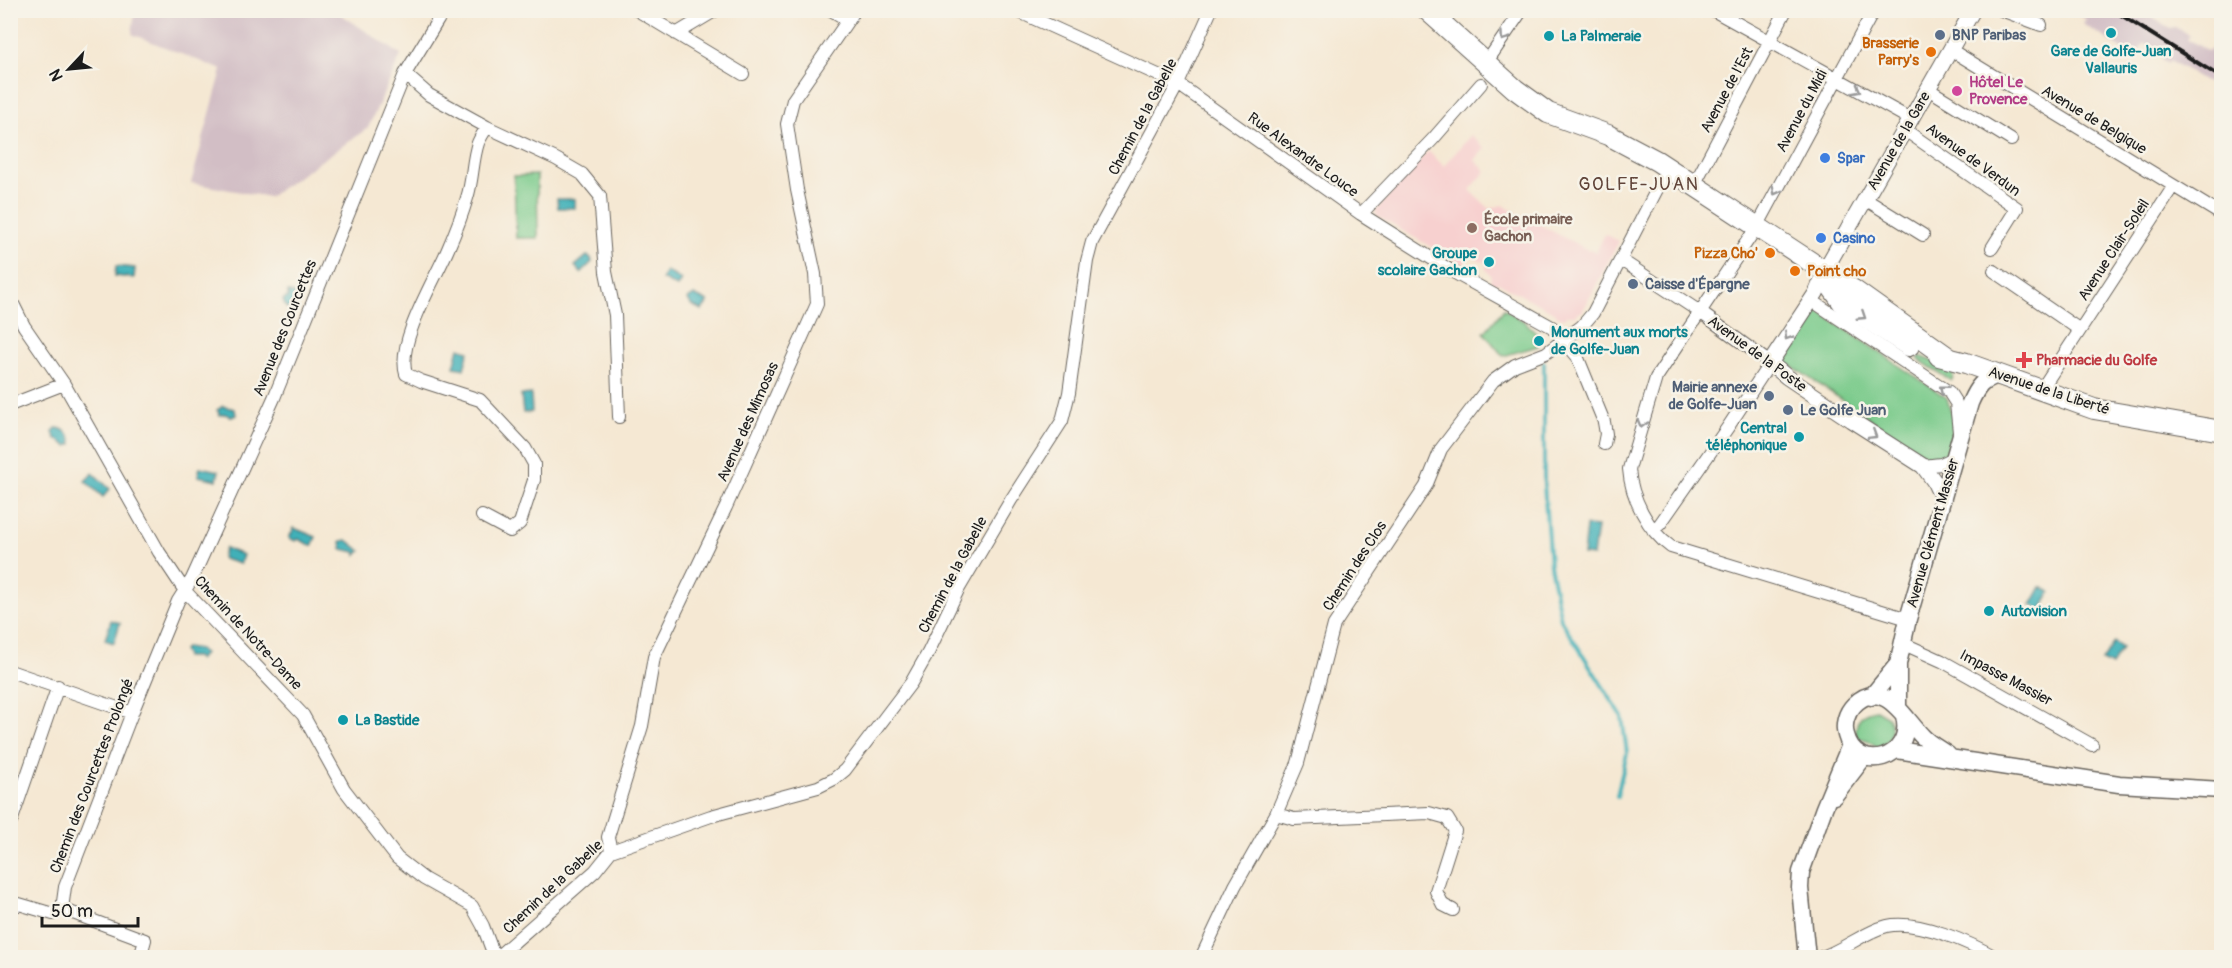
<svg xmlns="http://www.w3.org/2000/svg" width="2232" height="968" viewBox="0 0 2232 968" font-family="Pangolin,sans-serif">
  <style>
    .built { fill: #f7d0cf }
    .industrial { fill: #d2bec5 }
    .green { fill: #7bcb8c; stroke: #4c7454; stroke-width: 1.5 }
    .water { fill: #40b0b8; stroke: #2e666a; stroke-width: 1.5 }
    .lines { fill: none; stroke-linecap: round; stroke-linejoin: round }
    .stream { stroke: #40b0b8; stroke-width: 4 }
    .minor-casing { stroke: #68635c; stroke-width: 14 }
    .tertiary-casing { stroke: #68635c; stroke-width: 17 }
    .secondary-casing { stroke: #68635c; stroke-width: 19 }
    .primary-casing { stroke: #68635c; stroke-width: 22 }
    .minor { stroke: #fff; stroke-width: 12 }
    .tertiary { stroke: #fff; stroke-width: 15 }
    .secondary { stroke: #fff; stroke-width: 16 }
    .primary { stroke: #fff; stroke-width: 20 }
    .rail { stroke: #1c1c1c; stroke-width: 4 }
    .oneway { stroke: #999 }
    .culture-dot { fill: #0f9aa8; stroke: #f7f3e8; stroke-width: 2 }
    .service-dot { fill: #5c6f8a; stroke: #f7f3e8; stroke-width: 2 }
    .food-dot { fill: #e8710a; stroke: #f7f3e8; stroke-width: 2 }
    .hotel-dot { fill: #d1479c; stroke: #f7f3e8; stroke-width: 2 }
    .shop-dot { fill: #3f7fe0; stroke: #f7f3e8; stroke-width: 2 }
    .education-dot { fill: #8d6e63; stroke: #f7f3e8; stroke-width: 2 }
    .health-dot { fill: #e0444e; stroke: #f7f3e8; stroke-width: 2 }
    .labels { text-anchor: middle; dominant-baseline: central; stroke-width: 5; stroke-linejoin: round; paint-order: stroke }
    .service-label { font-size: 15px; font-weight: bold; fill: #4e5e75; stroke: #f7f3e8; text-anchor: start }
    .culture-label { font-size: 15px; font-weight: bold; fill: #0d838f; stroke: #f7f3e8; text-anchor: start }
    .food-label { font-size: 15px; font-weight: bold; fill: #c56008; stroke: #f7f3e8; text-anchor: end }
    .hotel-label { font-size: 15px; font-weight: bold; fill: #b23c85; stroke: #f7f3e8; text-anchor: start }
    .street-label { font-size: 15px; fill: #1c1c1c; stroke: #f7f3e8 }
    .shop-label { font-size: 15px; font-weight: bold; fill: #366cbe; stroke: #f7f3e8; text-anchor: start }
    .education-label { font-size: 15px; font-weight: bold; fill: #785e54; stroke: #f7f3e8; text-anchor: start }
    .health-label { font-size: 15px; font-weight: bold; fill: #be3a42; stroke: #f7f3e8; text-anchor: start }
    .quarter-label { font-size: 18px; letter-spacing: 1.5px; fill: #61453a; stroke: #f7f3e8 }
  </style>
  <rect width="100%" height="100%" fill="#f7f3e8"/>
  <filter id="ink" filterUnits="userSpaceOnUse"><feTurbulence type="fractalNoise" baseFrequency=".0167" numOctaves="2"/><feDisplacementMap in="SourceGraphic" scale="12" xChannelSelector="R" yChannelSelector="G"/><feConvolveMatrix kernelMatrix="1 2 1 2 8 2 1 2 1" color-interpolation-filters="sRGB"/></filter>
  <filter id="wash" filterUnits="userSpaceOnUse"><feTurbulence type="fractalNoise" baseFrequency=".008" numOctaves="4" result="noise"/><feDisplacementMap in="SourceGraphic" scale="24" xChannelSelector="R" yChannelSelector="G"/><feGaussianBlur stdDeviation="1.35" result="paint"/><feColorMatrix in="noise" values="0 0 0 0 0 0 0 0 0 0 0 0 0 0 0 0 0 1.4 0 .05"/><feComposite in="paint" operator="in"/></filter>
  <g filter="url(#wash)">
    <rect width="100%" height="100%" fill="#f5e8d3"/>
    <path class="built" d="M1471,135L1485,148L1475,160L1486,171L1470,190L1490,209L1502,205L1588,250L1590,249L1596,252L1605,234L1619,241L1582,312L1579,311L1575,315H1567L1563,318L1557,316L1556,313L1498,283L1495,285L1490,282L1491,275L1486,270V263L1471,256L1462,265L1377,216L1375,211L1428,151L1444,166Z"/>
    <path class="industrial" d="M135,11H336L401,55L368,128L269,197L191,183L222,70L132,34Z
      M2075,11H2140L2170,28L2175,27L2189,35L2187,39L2208,51L2211,48L2212,49L2216,57L2221,60V88L2211,82L2210,84L2170,60L2168,64L2161,60L2163,55L2144,43L2135,57L2083,24L2086,19L2076,14Z"/>
    <path class="green" d="M537,175L538,238H516L514,176Z
      M1504,309L1525,322L1538,334V346L1503,356L1484,333Z
      M1815,309L1947,398L1954,423L1951,439L1948,453L1943,459L1934,462L1783,360Z
      M1920,356L1952,369L1953,377L1951,381L1918,359Z
      M1876,710L1888,717C1895,731 1891,742 1877,748C1872,741 1864,738 1856,738C1855,723 1859,712 1876,710Z"/>
    <path class="water" d="M557,199H575V208H558Z
      M587,256L591,258L592,262L581,273L575,266Z
      M116,266L135,268L134,278L115,276Z
      M666,271L681,280L677,287L662,279Z
      M288,292L295,294L299,300L289,310L285,306L283,300L288,297Z
      M694,295L708,302L702,310L691,305L688,299Z
      M459,348L469,351L464,369L454,367Z
      M531,394L532,412L523,413L521,395Z
      M223,406L235,409L236,415L232,417L225,414L220,415L217,410Z
      M56,428C65,428 72,436 72,444L67,446L55,438L53,432Z
      M200,467L219,471L217,480L198,476Z
      M93,473L110,489L103,497L85,481Z
      M1586,526L1597,527L1593,556L1583,555Z
      M294,528L316,537L312,546L298,539L296,541L289,538Z
      M347,540L361,551L357,555L355,552L342,549L341,541Z
      M225,548L243,555L240,564L223,559L222,557Z
      M2041,587L2051,592L2041,610L2031,605Z
      M111,620L120,623L114,643L105,640Z
      M2114,642L2122,648L2111,666L2102,661Z
      M186,647L199,649L204,654L199,660L196,657H186L183,650Z"/>
    <g class="lines">
      <path class="stream" d="M1544,363V484L1550,565L1561,620L1622,717L1627,753L1617,796"/>
    </g>
  </g>
  <g filter="url(#ink)">
    <g class="lines">
      <defs>
        <path id="minor" d="M637,10L743,74
          M831,10L848,20
          M1015,10L1178,84L1361,214L1453,272L1552,327L1577,356L1604,422L1606,434L1604,444
          M1713,10L1912,120
          M1874,10L1758,225L1656,378L1629,469C1631,497 1648,531 1671,547L1908,619
          M2001,10L2041,25
          M676,34L716,10
          M1951,50L2222,215
          M1486,63L1522,10
          M405,74L429,95L487,127L556,159L582,174L600,196L606,272L615,315L619,417
          M1928,89L2011,140
          M1905,130L2017,208L1992,248
          M1694,185L1786,10
          M1865,199L1923,235
          M1361,214L1433,139L1481,84
          M1621,260L1700,312L1770,363L1728,427L1660,524L1653,530
          M1994,271L2080,330
          M10,298L24,326L64,384L159,552L185,591L303,715L344,789L397,858L424,879L472,906L483,926L495,958
          M1811,300L1949,392L1956,403L1959,432
          M2041,390L2174,186
          M10,405L64,384
          M1923,466L1941,464L1956,457
          M482,516L510,531L520,523L534,480V464L525,448L480,400L421,381L406,374C396,342 435,280 448,249C455,233 462,215 467,198C473,180 472,161 478,143C480,138 484,132 487,127
          M1902,643L1942,661L2092,745
          M10,671L132,713
          M1276,814L1294,819L1429,813L1447,818L1455,831L1436,891L1443,905L1453,910
          M11,822L58,686
          M611,851L608,837L642,726L654,657L726,507L817,304L815,274L797,190L787,124L793,100L855,10
          M10,907L19,904L53,914L62,909
          M140,958L145,940L62,909L65,887L132,713L178,601L192,579L274,398L405,74L444,10
          M496,958L595,871L611,851L711,816L818,787L834,779L845,770L911,683L928,653L958,590L1011,500L1062,421L1069,393L1087,261L1092,242L1178,84L1211,10
          M1201,958L1235,886L1276,814L1298,763L1334,625L1426,486L1441,449L1493,381L1515,365L1546,353L1582,326L1593,313L1668,168
          M1819,958C1843,951 1863,932 1887,926C1917,919 1971,943 1997,958"/>
        <path id="tertiary" d="M1943,500L1934,481L1923,466L1851,420L1787,377L1770,363L1816,293L1830,261L1973,10"/>
        <path id="secondary" d="M1871,697L1898,664
          M1898,707V664L1908,619L1970,403C1977,387 1982,380 1998,375
          M1904,716C1915,760 1856,775 1846,735C1843,725 1846,713 1854,705C1883,676 1905,719 1922,736C1929,744 1940,749 1948,755
          M1897,750L2119,784L2222,790
          M1834,796L1864,757
          M1807,958L1800,888L1801,872L1824,808L1850,745"/>
        <path id="primary" d="M1427,10L1515,89L1548,113L1608,135L1657,161L1852,289L1949,358
          M1826,272L1830,285L1843,303L1909,346
          M1939,356L1966,363L2094,409L2222,431"/>
      </defs>
      <use href="#minor" class="minor-casing"/>
      <use href="#tertiary" class="tertiary-casing"/>
      <use href="#secondary" class="secondary-casing"/>
      <use href="#primary" class="primary-casing"/>
      <use href="#minor" class="minor"/>
      <use href="#tertiary" class="tertiary"/>
      <use href="#secondary" class="secondary"/>
      <use href="#primary" class="primary"/>
      <path class="rail" d="M2113,10L2222,78"/>
    </g>
    <defs><path id="oneway-chevron" d="M-2-3.5L2.5 0L-2 3.5" fill="none" stroke-width="1.6" stroke-linecap="round" stroke-linejoin="round" transform="scale(1.5)"/></defs>
    <g class="oneway">
      <use href="#oneway-chevron" transform="translate(1504 37) rotate(125)"/>
      <use href="#oneway-chevron" transform="translate(1857 90) rotate(28)"/>
      <use href="#oneway-chevron" transform="translate(1776 191) rotate(118)"/>
      <use href="#oneway-chevron" transform="translate(1862 316) rotate(33)"/>
      <use href="#oneway-chevron" transform="translate(1788 336) rotate(123)"/>
      <use href="#oneway-chevron" transform="translate(1943 389) rotate(-141)"/>
      <use href="#oneway-chevron" transform="translate(1642 424) rotate(106)"/>
      <use href="#oneway-chevron" transform="translate(1873 435) rotate(32)"/>
    </g>
  </g>
  <g class="culture-dot">
    <circle cx="2111" cy="33" r="6"/>
    <circle cx="1549" cy="36" r="6"/>
    <circle cx="1489" cy="262" r="6"/>
    <circle cx="1539" cy="341" r="6"/>
    <circle cx="1799" cy="437" r="6"/>
    <circle cx="1989" cy="611" r="6"/>
    <circle cx="343" cy="720" r="6"/>
  </g>
  <g class="service-dot">
    <circle cx="1940" cy="35" r="6"/>
    <circle cx="1633" cy="284" r="6"/>
    <circle cx="1769" cy="396" r="6"/>
    <circle cx="1788" cy="410" r="6"/>
  </g>
  <g class="food-dot">
    <circle cx="1931" cy="52" r="6"/>
    <circle cx="1770" cy="253" r="6"/>
    <circle cx="1795" cy="271" r="6"/>
  </g>
  <circle class="hotel-dot" cx="1957" cy="91" r="6"/>
  <g class="shop-dot">
    <circle cx="1825" cy="158" r="6"/>
    <circle cx="1821" cy="238" r="6"/>
  </g>
  <circle class="education-dot" cx="1472" cy="228" r="6"/>
  <path class="health-dot" d="M2021 351h6v6h6v6h-6v6h-6v-6h-6v-6h6z"/>
  <g class="labels">
    <g class="service-label">
      <text x="1952" y="35">BNP Paribas</text>
      <text x="1645" y="284">Caisse d'Épargne</text>
      <text x="1757" y="387" text-anchor="end">Mairie annexe<tspan x="1757" dy="17">de Golfe-Juan</tspan></text>
      <text x="1800" y="410">Le Golfe Juan</text>
    </g>
    <g class="culture-label">
      <text x="1561" y="36">La Palmeraie</text>
      <text x="2111" y="51" text-anchor="middle">Gare de Golfe-Juan<tspan x="2111" dy="17">Vallauris</tspan></text>
      <text x="1477" y="253" text-anchor="end">Groupe<tspan x="1477" dy="17">scolaire Gachon</tspan></text>
      <text x="1551" y="332">Monument aux morts<tspan x="1551" dy="17">de Golfe-Juan</tspan></text>
      <text x="1787" y="428" text-anchor="end">Central<tspan x="1787" dy="17">téléphonique</tspan></text>
      <text x="2001" y="611">Autovision</text>
      <text x="355" y="720">La Bastide</text>
    </g>
    <g class="food-label">
      <text x="1919" y="43">Brasserie<tspan x="1919" dy="17">Parry's</tspan></text>
      <text x="1758" y="253">Pizza Cho'</text>
      <text x="1807" y="271" text-anchor="start">Point cho</text>
    </g>
    <g class="hotel-label">
      <text x="1969" y="82">Hôtel Le<tspan x="1969" dy="17">Provence</tspan></text>
    </g>
    <g class="street-label">
      <text transform="translate(1727 90) rotate(-62)">Avenue de l'Est</text>
      <text transform="translate(1802 111) rotate(-62)">Avenue du Midi</text>
      <text transform="translate(1143 117) rotate(-62)">Chemin de la Gabelle</text>
      <text transform="translate(2094 120) rotate(31)">Avenue de Belgique</text>
      <text transform="translate(1899 141) rotate(-60)">Avenue de la Gare</text>
      <text transform="translate(1303 155) rotate(36)">Rue Alexandre Louce</text>
      <text transform="translate(1973 160) rotate(36)">Avenue de Verdun</text>
      <text transform="translate(2114 250) rotate(-57)">Avenue Clair-Soleil</text>
      <text transform="translate(285 328) rotate(-68)">Avenue des Courcettes</text>
      <text transform="translate(1757 354) rotate(36)">Avenue de la Poste</text>
      <text transform="translate(2049 391) rotate(18)">Avenue de la Liberté</text>
      <text transform="translate(748 422) rotate(-66)">Avenue des Mimosas</text>
      <text transform="translate(1933 533) rotate(-74)">Avenue Clément Massier</text>
      <text transform="translate(1355 566) rotate(-57)">Chemin des Clos</text>
      <text transform="translate(953 575) rotate(-62)">Chemin de la Gabelle</text>
      <text transform="translate(248 633) rotate(47)">Chemin de Notre-Dame</text>
      <text transform="translate(2006 678) rotate(28)">Impasse Massier</text>
      <text transform="translate(92 776) rotate(-69)">Chemin des Courcettes Prolongé</text>
      <text transform="translate(553 887) rotate(-43)">Chemin de la Gabelle</text>
    </g>
    <g class="shop-label">
      <text x="1837" y="158">Spar</text>
      <text x="1833" y="238">Casino</text>
    </g>
    <g class="education-label">
      <text x="1484" y="219">École primaire<tspan x="1484" dy="17">Gachon</tspan></text>
    </g>
    <g class="health-label">
      <text x="2036" y="360">Pharmacie du Golfe</text>
    </g>
    <g class="quarter-label">
      <text x="1639" y="184">GOLFE-JUAN</text>
    </g>
  </g>
  <rect width="2232" height="968" fill="none" stroke="#f7f3e8" stroke-width="36"/>
  <g transform="translate(69 69) rotate(244)" stroke="#f7f3e8" stroke-width="4.5" paint-order="stroke">
  <path d="M0-4.5L10 22L0 15L-10 22Z" fill="#1c1c1c"/>
  <text y="-9" font-size="16" font-weight="bold" text-anchor="middle" fill="#1c1c1c">N</text>
  </g>
  <path d="M42 917v9h96v-9" fill="none" stroke="#1c1c1c" stroke-width="3"/>
  <text x="51" y="917" font-size="18" fill="#1c1c1c" stroke="#f7f3e8" stroke-width="4.5" paint-order="stroke">50 m</text>
</svg>
